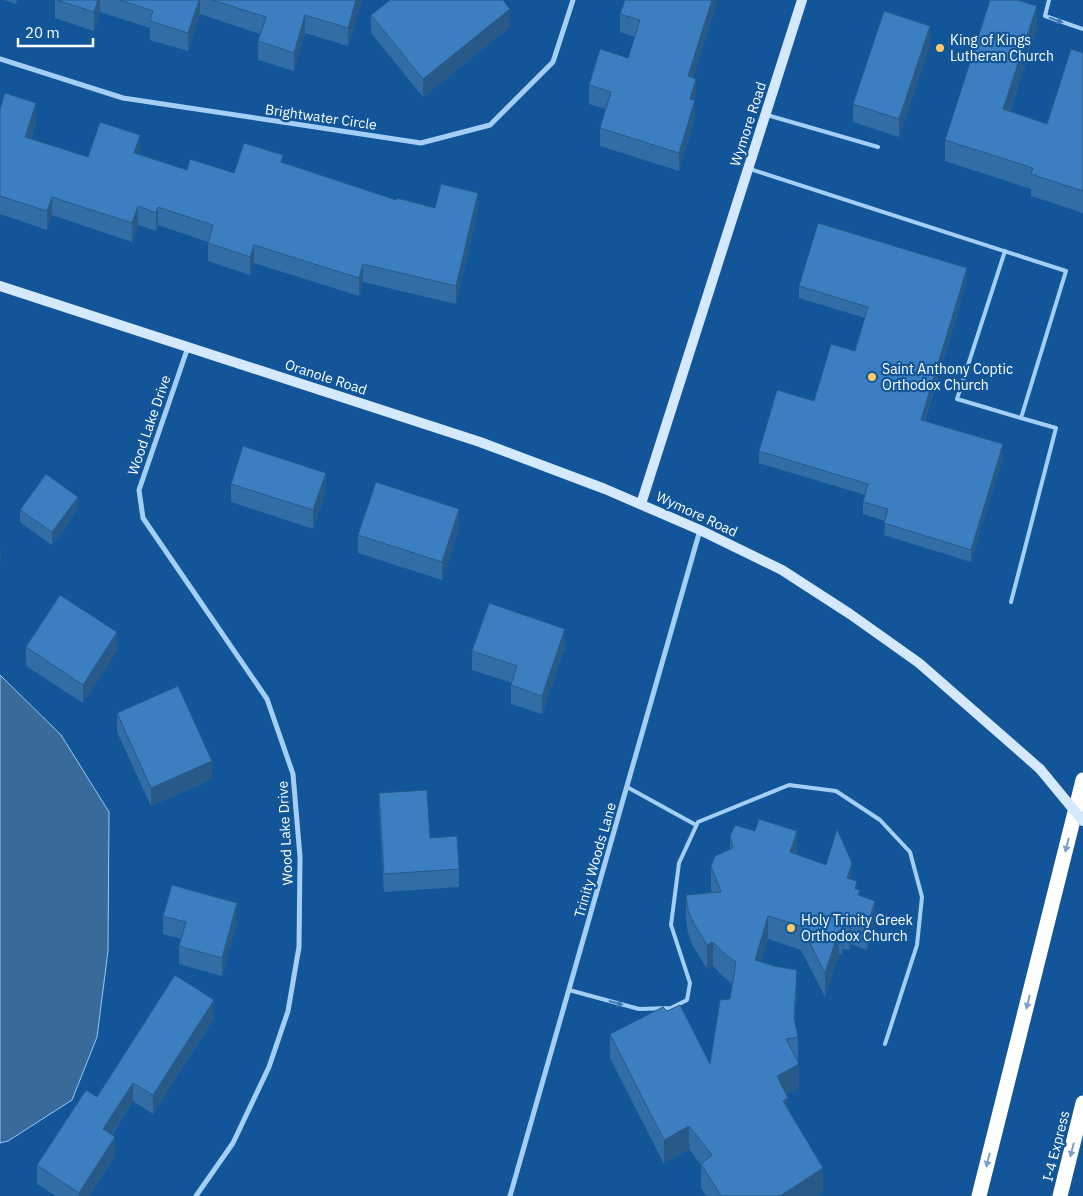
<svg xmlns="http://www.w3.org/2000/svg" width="1083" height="1196" viewBox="0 0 1083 1196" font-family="'IBM Plex Sans',sans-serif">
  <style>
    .water { fill: #396a9a; stroke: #96caf7 }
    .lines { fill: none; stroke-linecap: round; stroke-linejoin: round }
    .lane { stroke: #a5cef4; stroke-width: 4 }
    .street { stroke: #a5cef4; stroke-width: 5 }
    .secondary { stroke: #d4e9fd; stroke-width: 10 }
    .highway { stroke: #fff; stroke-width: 15 }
    .secondary-bridge { stroke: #d4e9fd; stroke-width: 10 }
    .wall { fill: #336da6 }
    .shaded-wall { fill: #295987 }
    .building { fill: #3b7fc1; stroke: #295987 }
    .oneway { fill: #3e7ab4 }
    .oneway2 { fill: #7da2c7 }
    .poi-dot { fill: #ffc967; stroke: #125699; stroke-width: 2 }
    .labels { text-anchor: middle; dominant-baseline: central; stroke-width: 4.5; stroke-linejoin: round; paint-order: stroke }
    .poi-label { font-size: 14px; fill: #fff; stroke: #125699; text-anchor: start }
    .street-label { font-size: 14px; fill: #fff; stroke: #125699 }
  </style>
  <rect width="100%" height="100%" fill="#125699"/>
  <path class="water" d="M0,675L61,735L109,812L108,951L97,1037L72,1100L8,1141L0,1143Z"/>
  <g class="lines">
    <path class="lane" d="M1049,0L1045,16L1083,29
      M767,115L878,147
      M750,169L1066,271L1021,418L1056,428L1011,602
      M1005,251L957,399L1021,418
      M627,787L696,825
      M569,990L639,1009L671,1008L687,1000L690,983L671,925L679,863L698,822L789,785L836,791L880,820L910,852L922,897L917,945L885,1044"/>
    <path class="street" d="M0,59L123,98L421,143L490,125L553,62L573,0
      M188,347L139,490L143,518L267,699L293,774L300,857L299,947L288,1011L269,1067L233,1143L196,1196
      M510,1196L700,530"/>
    <path class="secondary" d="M0,286L480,442L605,489L700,530L782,570L850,614L919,663L1040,769
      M641,504L802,0"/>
    <path class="highway" d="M979,1196L1083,780
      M1060,1196L1083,1103"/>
    <path class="secondary-bridge" d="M1040,769L1083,821"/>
  </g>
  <path class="wall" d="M3,0H17L16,4Z
    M55,0H362L348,46L305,33L294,71L258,60V41L260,34L200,14L188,51L150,40V28L100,12L94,31L55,18Z
    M625,0L693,78L696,97L695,100V119L679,171L600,146V128L606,109L589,104V85L628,58L635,37L620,32V14Z
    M371,15L510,27L423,97L371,33Z
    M1037,28L1010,111L1047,124L1083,53V213L1031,196V189L945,161V140Z
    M930,45L899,137L853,122V104Z
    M0,109L36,122L31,139L88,157L140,153V154L187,170L234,173L283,163L396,200L435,208L478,211L456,304L363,282L359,296L254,263L250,275L208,261V242L158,225L156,231L138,225L132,242L52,215L47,230L0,214Z
    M967,281L925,421L1003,457L971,562L884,535L885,521L863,514V502L865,495L759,463V451L814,401L855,351L865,318L799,298V286Z
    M231,484L326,491L313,529L231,502Z
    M78,509L52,545L20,522V510Z
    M459,527L442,580L358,553V535Z
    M26,647L117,651L83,703L26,666Z
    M565,647L542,714L511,704V685L512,683L472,670V651Z
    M117,713L212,779L151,806L117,732Z
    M379,793L430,838L459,869V887L384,892L379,811Z
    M730,836L797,855L852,880L875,925L867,950L851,944L849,950L843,949L842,954H839L825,997L801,950L768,939L761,962L797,993L795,1023L798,1037V1061L799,1088L787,1095L788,1111L823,1192L817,1196H706L701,1188V1165L689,1149L664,1164L610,1058V1034L710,1064L730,999L732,984L725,978L713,966L707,969L693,946L688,933L686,919V895L712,892L711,890V866L730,850Z
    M163,916L237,922L222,976L179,964V946L181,939L163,934Z
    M214,1018L153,1114L133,1101L112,1135L115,1155L89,1196H56L37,1184V1165L97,1097Z"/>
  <path class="shaded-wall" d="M98,0H100V12L94,31V12Z
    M199,0H200V14L188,51V33Z
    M356,0H362L348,46V28Z
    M712,0H718L688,94V76Z
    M1037,6V28L1003,131V109Z
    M510,9V27L423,97V79Z
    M305,15V33L294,71V53Z
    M930,26V45L899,137V119Z
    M696,79V97L690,117V99Z
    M695,100V119L679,171V153Z
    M36,103V122L25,155V137Z
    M140,135V153L134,171V153Z
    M478,193V211L456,304V286Z
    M52,197V215L47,230V211Z
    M138,206V225L132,242V223Z
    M158,207V225L156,231V213Z
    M254,245V263L250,275V257Z
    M363,264V282L359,296V278Z
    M967,268V281L921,432V420Z
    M1003,444V457L971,562V550Z
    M326,473V491L313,529V510Z
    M78,497V509L52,545V532Z
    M459,509V527L442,580V562Z
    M1,548V560L0,561V549Z
    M565,629V647L542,714V696Z
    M117,632V651L83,703V685Z
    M212,761V779L151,806V788Z
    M797,831V855L790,852Z
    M852,863V887L847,878Z
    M875,901V925L867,950V926Z
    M237,903V922L222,976V958Z
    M768,916V939L755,984V960Z
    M851,920V944L849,950V926Z
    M843,925V949L842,954V931Z
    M839,930V954L825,997V973Z
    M713,942V966L707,969V945Z
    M797,970V993L794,1041V1018Z
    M214,1000V1018L153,1114V1095Z
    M799,1064V1088L777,1100V1076Z
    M133,1083V1101L103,1147V1129Z
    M788,1098V1122L783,1101Z
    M689,1126V1149L664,1164V1140Z
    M115,1137V1155L89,1196H79V1193Z
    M823,1168V1192L817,1196H780Z"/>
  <path class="building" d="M57,0H98L94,12Z
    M120,0H199L188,33L150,21L153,11Z
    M212,0H356L348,28L305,15L294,53L258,41L266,17Z
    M390,0H503L510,9L423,79L371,15Z
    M625,0H712L688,76L696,79L690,99L695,100L679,153L600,128L611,92L589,85L600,49L628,58L640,20L620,14Z
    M990,0H1018L1037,6L1003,109L1047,124L1071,49L1083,53V191L1031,174L1033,168L945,140Z
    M884,11L930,26L899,119L853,104Z
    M5,93L36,103L25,137L88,157L100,122L140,135L134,153L187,170L190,159L234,173L244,143L283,155L281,162L396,200L397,198L435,208L441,184L478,193L456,286L363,264L359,278L254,245L250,257L208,243L213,225L158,207L156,213L138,206L132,223L52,197L47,211L0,196V109Z
    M818,223L967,268L921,420L1003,444L971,550L884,523L888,509L863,502L868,484L759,451L777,390L814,401L831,344L855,351L868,307L799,286Z
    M243,446L326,473L313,510L231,484Z
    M46,474L78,497L52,532L20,510Z
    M376,482L459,509L442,562L358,535Z
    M60,595L117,632L83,685L26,647Z
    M489,603L565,629L542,696L511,685L517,666L472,651Z
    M178,686L212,761L151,788L117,713Z
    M427,790L430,838L457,836L459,869L384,874L379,793Z
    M759,819L797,831L790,852L826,865L837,829L852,863L847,878L857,881L855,889L860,890L858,895L875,901L867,926L851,920L849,926L843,925L842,931L839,930L825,973L801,926L768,916L755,960L774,966L797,970L794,1018L798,1037L786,1039L799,1064L777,1076L788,1098L783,1101L823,1168L780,1196H721L701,1164L712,1155L689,1126L664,1140L610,1034L663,1007L667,1011L680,1005L710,1064L720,1000L730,999L736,962L725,954L713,942L707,945L693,922L688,910L686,895L721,892L711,866L715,856L733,848L730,836L735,825L755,831Z
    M172,885L237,903L222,958L179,946L186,922L163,916Z
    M175,975L214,1000L153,1095L133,1083L103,1129L115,1137L79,1193L37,1165L86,1090L97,1097Z"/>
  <defs><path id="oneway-solid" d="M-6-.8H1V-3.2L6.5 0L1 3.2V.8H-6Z" transform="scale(1.25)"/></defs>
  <g class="oneway">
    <use href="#oneway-solid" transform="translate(1056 20) rotate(19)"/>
    <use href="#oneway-solid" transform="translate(616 1003) rotate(15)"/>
  </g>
  <g class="oneway2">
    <use href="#oneway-solid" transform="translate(1067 845) rotate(104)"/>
    <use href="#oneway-solid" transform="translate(1028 1002) rotate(104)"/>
    <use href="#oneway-solid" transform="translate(1072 1150) rotate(104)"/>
    <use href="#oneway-solid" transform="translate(988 1160) rotate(104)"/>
  </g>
  <g class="poi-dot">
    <circle cx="940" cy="48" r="5"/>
    <circle cx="872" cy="377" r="5"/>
    <circle cx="791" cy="928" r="5"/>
  </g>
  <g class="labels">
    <g class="poi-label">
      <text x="950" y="40">King of Kings<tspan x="950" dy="16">Lutheran Church</tspan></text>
      <text x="882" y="369">Saint Anthony Coptic<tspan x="882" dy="16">Orthodox Church</tspan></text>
      <text x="801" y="920">Holy Trinity Greek<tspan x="801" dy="16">Orthodox Church</tspan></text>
    </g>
    <g class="street-label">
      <text transform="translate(321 117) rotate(8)">Brightwater Circle</text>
      <text transform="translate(748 124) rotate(-72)">Wymore Road</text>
      <text transform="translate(326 377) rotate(18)">Oranole Road</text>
      <text transform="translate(149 425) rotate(-71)">Wood Lake Drive</text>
      <text transform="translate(697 514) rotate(25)">Wymore Road</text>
      <text transform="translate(285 833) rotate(-93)">Wood Lake Drive</text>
      <text transform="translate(595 860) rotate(-74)">Trinity Woods Lane</text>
      <text transform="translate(1056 1146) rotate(-76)">I-4 Express</text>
    </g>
  </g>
  <path d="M18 38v8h75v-8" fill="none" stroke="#ffffff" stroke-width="2.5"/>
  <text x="25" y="38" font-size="15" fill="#ffffff" stroke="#125699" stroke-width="4" paint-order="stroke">20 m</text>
</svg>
